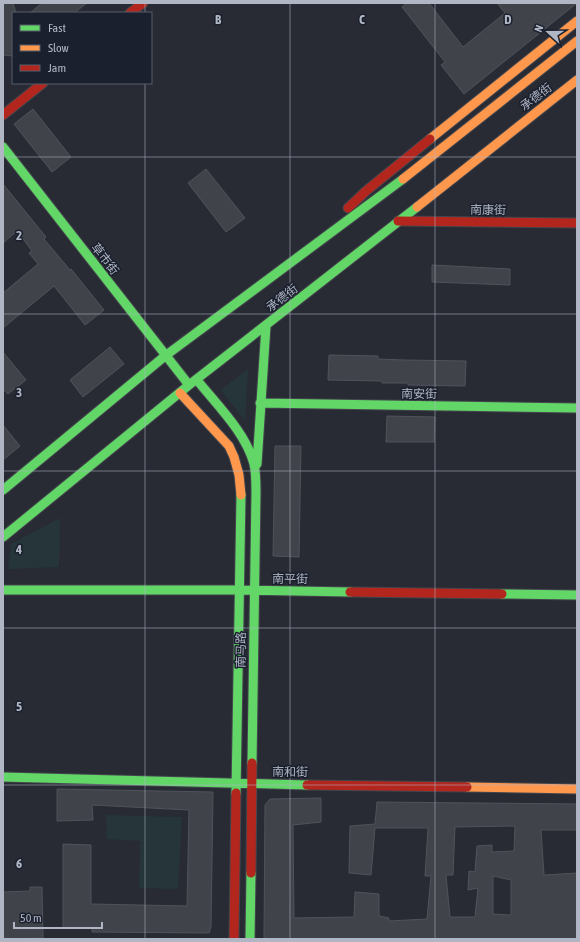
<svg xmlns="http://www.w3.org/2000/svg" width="580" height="942" viewBox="0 0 580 942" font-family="'Asap Condensed','Noto Sans SC',sans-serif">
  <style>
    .green { fill: #25353a }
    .building { fill: #41434a; stroke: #4f535b; fill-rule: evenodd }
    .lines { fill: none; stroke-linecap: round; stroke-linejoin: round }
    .fast-casing { stroke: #44464d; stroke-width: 11 }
    .slow-casing { stroke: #44464d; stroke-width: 11 }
    .jam-casing { stroke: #44464d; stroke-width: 11 }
    .fast { stroke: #63d668; stroke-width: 9 }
    .slow { stroke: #ff974d; stroke-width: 9 }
    .jam { stroke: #b3261e; stroke-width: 9 }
    .grid { fill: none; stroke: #b1b6c5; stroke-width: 1; stroke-opacity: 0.55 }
    .labels { text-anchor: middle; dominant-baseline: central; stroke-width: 3; stroke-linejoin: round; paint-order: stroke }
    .street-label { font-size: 12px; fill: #b1b6c5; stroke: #1b202e }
    .grid-label { font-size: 13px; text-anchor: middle; font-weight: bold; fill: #b1b6c5; stroke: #1b202e; stroke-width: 3; stroke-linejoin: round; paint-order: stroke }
  </style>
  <rect width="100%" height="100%" fill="#282b34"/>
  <path class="green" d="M248,369L245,421L221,390Z
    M60,518L59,567L8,569L11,544Z
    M106,815L182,817L178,889L139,888L140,841L107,839Z"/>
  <path class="building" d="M3,3H13L16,13H13V56L3,55Z
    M42,3H87L74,13H30Z
    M407,3H429L463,47L505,13L497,3H577L464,94L441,65L445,62L402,7Z
    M33,109L71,157L52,172L14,124Z
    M206,169L245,218L226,232L188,183Z
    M3,184L46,237L44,239L70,270L71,269L104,310L85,325L54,286L3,328V293L38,264L29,253L32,251L17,231L3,243Z
    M432,265L510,269V285L432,282Z
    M110,347L124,364L83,397L70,380Z
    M3,352L26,380L8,394L3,389Z
    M329,355L378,356V359L404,360L466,361L465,386L408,385V383H382V381L328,380Z
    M387,416L435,417L434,442H386Z
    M3,425L20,446L3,460Z
    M275,446H301L299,557L273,556Z
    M57,789L213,792L211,927L209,933L92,932V928H63V844L91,845V904L187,906L189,810L92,805L93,820L57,821Z
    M321,798V822L293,825L294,918L354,917L355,892L379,894V916L389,918V921L427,919L431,876H425L428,828H375L371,875L349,873L350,826L375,824L377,802L577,804V830H541L544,875L577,873V939H264L265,805L270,799ZM515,826L514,851L492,852V845L477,846L475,872L469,871L468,890L478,888L475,917H450L446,875H453L455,827ZM493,876L511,880V915L493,914Z
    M30,887H42L43,938L3,939V892L30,891Z"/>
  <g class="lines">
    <defs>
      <path id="fast" d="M3,147L189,385
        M197,380C217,405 246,433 254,464C256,473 256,483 256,492L252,763
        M260,403L577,408
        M257,464L266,326
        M3,490L165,356L403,179
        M3,537L189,385L417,207
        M3,590H240L350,592
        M502,594L577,595
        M3,777L307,785
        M236,793L241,495
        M250,939L251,873"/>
      <path id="slow" d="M430,139L577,21
        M403,179L577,41
        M417,207L577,80
        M180,393L229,446L234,457L239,475L241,495
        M467,787L577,789"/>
      <path id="jam" d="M130,13L143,3
        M3,115L43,83
        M348,208L366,191L430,139
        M398,221L577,223
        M350,592L502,594
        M307,785L467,787
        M251,873L252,763
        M234,939L236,793"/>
    </defs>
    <use href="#fast" class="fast-casing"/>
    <use href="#slow" class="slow-casing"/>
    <use href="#jam" class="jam-casing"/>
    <use href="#fast" class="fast"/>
    <use href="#slow" class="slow"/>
    <use href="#jam" class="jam"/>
  </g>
  <path class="grid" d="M145,3V13M290,3V939M435,3V939M145,83V939M3,157H577M3,314H577M3,471H577M3,628H577M3,785H577"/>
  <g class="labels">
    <g class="street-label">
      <text transform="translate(536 97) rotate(-38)">承德街</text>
      <text transform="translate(488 210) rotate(1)">南康街</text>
      <text transform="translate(105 259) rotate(52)">草市街</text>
      <text transform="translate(282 298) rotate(-38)">承德街</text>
      <text transform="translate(419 394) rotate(1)">南安街</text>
      <text transform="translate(290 579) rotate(1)">南平街</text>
      <text transform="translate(241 650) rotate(-89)">南马路</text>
      <text transform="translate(290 772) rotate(1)">南和街</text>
    </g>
  </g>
  <g class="grid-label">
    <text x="218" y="24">B</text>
    <text x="362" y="24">C</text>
    <text x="508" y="24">D</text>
    <text x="19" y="240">2</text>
    <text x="19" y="397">3</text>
    <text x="19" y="554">4</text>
    <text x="19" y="711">5</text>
    <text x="19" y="868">6</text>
  </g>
  <rect width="580" height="942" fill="none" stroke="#b1b6c5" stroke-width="8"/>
  <rect x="12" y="12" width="140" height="72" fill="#1b202e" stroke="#575c6a"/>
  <rect x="20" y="25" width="20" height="6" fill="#63d668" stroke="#575c6a"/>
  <text x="48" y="32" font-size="12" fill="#b1b6c5">Fast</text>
  <rect x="20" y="45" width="20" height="6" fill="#ff974d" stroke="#575c6a"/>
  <text x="48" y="52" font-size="12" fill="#b1b6c5">Slow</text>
  <rect x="20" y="65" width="20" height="6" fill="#b3261e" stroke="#575c6a"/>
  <text x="48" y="72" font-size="12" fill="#b1b6c5">Jam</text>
  <g transform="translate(548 32) rotate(291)" stroke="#1b202e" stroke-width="3" paint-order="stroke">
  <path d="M0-3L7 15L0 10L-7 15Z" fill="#b1b6c5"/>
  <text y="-6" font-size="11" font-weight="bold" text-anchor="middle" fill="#b1b6c5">N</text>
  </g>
  <path d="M14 922v6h88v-6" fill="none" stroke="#b1b6c5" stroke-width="2"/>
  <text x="20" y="922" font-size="12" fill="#b1b6c5" stroke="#1b202e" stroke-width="3" paint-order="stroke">50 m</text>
</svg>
